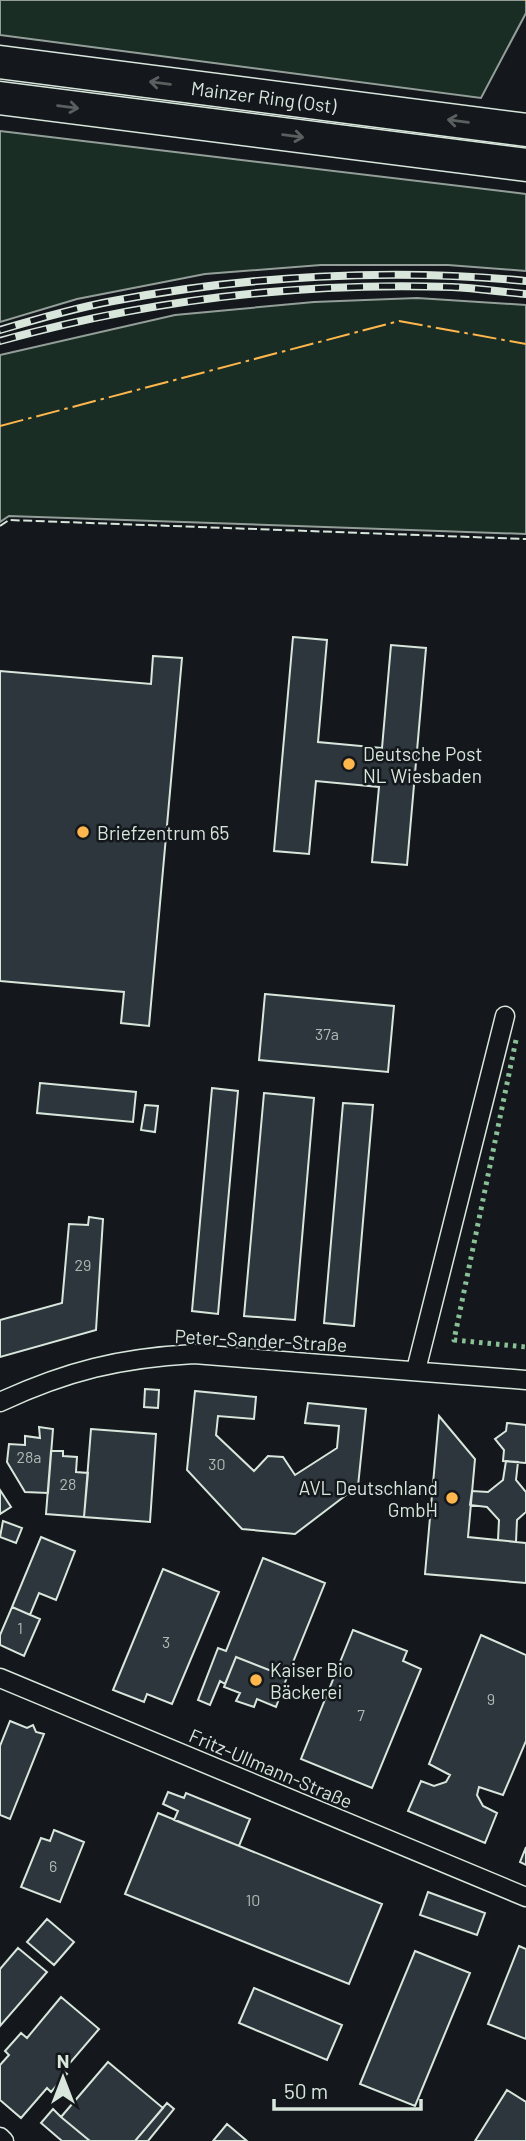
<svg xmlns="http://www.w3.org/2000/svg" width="526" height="2141" viewBox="0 0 526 2141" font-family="Barlow,sans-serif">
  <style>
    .green { fill: #1a2d24; stroke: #939e99; stroke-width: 2 }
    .building { fill: #2c363c; stroke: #d8e6dc; stroke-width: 2 }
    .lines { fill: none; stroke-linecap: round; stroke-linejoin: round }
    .minor-casing { stroke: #d8e6dc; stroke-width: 21 }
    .motorway-casing { stroke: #d8e6dc; stroke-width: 35 }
    .minor { stroke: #14181c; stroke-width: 18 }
    .motorway { stroke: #14181c; stroke-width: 32 }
    .rail-casing { stroke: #d8e6dc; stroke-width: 8 }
    .rail { stroke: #14181c; stroke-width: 5; stroke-dasharray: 16; stroke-linecap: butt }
    .hedge { stroke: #8ac095; stroke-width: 5; stroke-dasharray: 3.5 5; stroke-linecap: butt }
    .fence { stroke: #d8e6dc; stroke-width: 2; stroke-dasharray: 9 3.5; stroke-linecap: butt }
    .power { stroke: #ffb74d; stroke-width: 2; stroke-dasharray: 24 5 3.5 5; stroke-linecap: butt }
    .oneway { stroke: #59605f }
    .poi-dot { fill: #ffb74d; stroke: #14181c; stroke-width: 2.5 }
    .labels { text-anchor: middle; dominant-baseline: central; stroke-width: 5; stroke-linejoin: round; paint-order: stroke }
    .number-label { font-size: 16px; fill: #adbab4 }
    .street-label { font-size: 19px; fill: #d8e6dc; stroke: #14181c }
    .poi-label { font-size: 19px; fill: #d8e6dc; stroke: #14181c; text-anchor: start }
  </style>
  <rect width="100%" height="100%" fill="#14181c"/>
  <path class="green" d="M0,0H526V13L481,98L0,35Z
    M0,131L526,194V271L448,265H321L205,274L77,299L0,322Z
    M417,298L526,305V534L9,516L0,522V355L175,315L314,302Z"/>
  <path class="building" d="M293,637L327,640L318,742L382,748L391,645L426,648L407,865L372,862L379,787L316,781L309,854L274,851Z
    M153,656L182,658L149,1026L121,1023L124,992L0,981V671L151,684Z
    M265,994L394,1006L388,1072L259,1060Z
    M40,1083L136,1092L133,1122L37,1113Z
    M212,1088L238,1091L218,1314L192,1311Z
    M264,1093L314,1098L295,1320L244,1316Z
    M343,1103L373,1105L354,1326L324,1323Z
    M145,1105L158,1106L155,1132L141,1130Z
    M89,1217L103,1219L96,1330L0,1357V1320L62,1303L69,1224L88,1225Z
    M145,1389L159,1390L158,1408L144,1407Z
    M195,1391L256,1397L254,1419L218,1416L216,1435L254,1471L268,1456L283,1457L295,1475L337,1448L339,1426L305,1423L308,1403L366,1409L358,1486L295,1534L242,1529L187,1470Z
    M439,1416L475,1459L468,1537L526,1543V1583L425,1574Z
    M507,1423L526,1425V1463L503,1461L504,1450L495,1439L506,1431Z
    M39,1427L53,1429L48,1493L25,1492L7,1462L9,1444L25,1445V1436L40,1438Z
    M91,1429L156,1434L150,1522L84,1517Z
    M51,1451H63V1456L77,1457L76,1472L88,1473L84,1517L46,1514Z
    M506,1461L518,1462L516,1480L526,1492V1512L517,1520L516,1542L498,1540L499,1520L487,1507L470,1505L472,1491L488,1492L503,1480Z
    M0,1490L11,1507L0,1514Z
    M3,1521L22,1528L16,1543L0,1537Z
    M41,1537L75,1551L56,1600L39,1593L30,1615L12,1607Z
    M263,1558L325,1583L287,1677L236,1657L225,1684L220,1681L210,1705L198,1700L218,1648L226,1651Z
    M163,1569L219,1592L172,1704L147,1694L144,1702L113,1690Z
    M12,1607L40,1619L24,1656L0,1645V1635Z
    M353,1630L407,1651L403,1661L421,1669L372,1788L301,1759Z
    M481,1635L526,1655V1741L503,1795L479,1787L477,1795L483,1806L497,1813L485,1843L408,1811L421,1781L434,1786L446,1782L450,1775L429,1764Z
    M236,1657L287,1677L276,1707L257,1699L254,1707L236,1701L240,1693L224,1687Z
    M10,1721L27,1728L33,1725L36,1732L44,1734L10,1819L0,1815V1746Z
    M168,1792L184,1798L186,1793L250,1819L239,1846L174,1820L178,1811L163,1804Z
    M158,1813L382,1904L349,1984L125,1894Z
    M54,1830L84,1842L60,1902L21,1887L41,1838L50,1841Z
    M526,1847V1865L520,1862Z
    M428,1892L485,1913L477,1935L420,1915Z
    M47,1919L74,1942L54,1965L27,1942Z
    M519,1946L526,1949V2039L488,2024Z
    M18,1948L47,1972L0,2026V1969Z
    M415,1951L470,1973L415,2106L360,2084Z
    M254,1988L342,2025L327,2060L239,2023Z
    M61,1997L99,2029L63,2071L67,2074L51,2092L47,2088L21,2118L0,2100V2065L9,2055L5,2051L21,2033L27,2038Z
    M108,2062L163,2108L135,2141H90L61,2117Z
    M507,2090L526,2102V2141H475Z
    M167,2103L174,2109L148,2141H135Z
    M53,2109L61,2117L90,2141H62L41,2123Z
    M227,2124L247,2141H213Z"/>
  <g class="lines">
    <defs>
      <path id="minor" d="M416,1370L505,1016
        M0,1402C67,1371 120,1358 194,1354L526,1380
        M0,1678L526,1897
        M0,2137L4,2141"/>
      <g id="motorway">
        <path id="s1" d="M0,62L526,130"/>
        <path d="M0,98L526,165"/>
      </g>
    </defs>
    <use href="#minor" class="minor-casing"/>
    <use href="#motorway" class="motorway-casing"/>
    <use href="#minor" class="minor"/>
    <use href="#motorway" class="motorway"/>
    <defs>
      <path id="rail" d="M0,330C37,319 75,308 113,301C244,276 393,268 526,281
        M0,341C147,300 299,282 452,287C477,288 501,292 526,294"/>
    </defs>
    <use href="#rail" class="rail-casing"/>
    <use href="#rail" class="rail"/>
    <path class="hedge" d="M516,1040L454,1340L526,1347"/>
    <path class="fence" d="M0,526L9,520L526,539"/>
    <path class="power" d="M525,0H526
      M0,426L399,321L526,344"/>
  </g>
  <defs><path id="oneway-shaft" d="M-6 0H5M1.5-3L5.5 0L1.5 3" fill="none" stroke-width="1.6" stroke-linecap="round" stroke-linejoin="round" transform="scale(1.75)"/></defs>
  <g class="oneway">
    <use href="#oneway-shaft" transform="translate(160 83) rotate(-173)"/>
    <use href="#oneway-shaft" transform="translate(68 107) rotate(7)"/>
    <use href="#oneway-shaft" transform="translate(458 121) rotate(-173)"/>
    <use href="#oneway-shaft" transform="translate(293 136) rotate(7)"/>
  </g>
  <g class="poi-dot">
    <circle cx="349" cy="764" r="7"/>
    <circle cx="83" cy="832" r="7"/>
    <circle cx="452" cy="1498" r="7"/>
    <circle cx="256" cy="1680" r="7"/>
  </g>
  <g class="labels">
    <g class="number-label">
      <text x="327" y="1033">37a</text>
      <text x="83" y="1264">29</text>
      <text x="29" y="1456">28a</text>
      <text x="217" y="1463">30</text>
      <text x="68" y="1483">28</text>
      <text x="20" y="1627">1</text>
      <text x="166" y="1641">3</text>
      <text x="491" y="1698">9</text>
      <text x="361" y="1714">7</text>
      <text x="53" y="1865">6</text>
      <text x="253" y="1899">10</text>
    </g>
    <g class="street-label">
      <text stroke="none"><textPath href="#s1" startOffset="266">Mainzer Ring (Ost)</textPath></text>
      <text transform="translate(261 1340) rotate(3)">Peter-Sander-Straße</text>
      <text transform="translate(271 1768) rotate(23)">Fritz-Ullmann-Straße</text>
    </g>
    <g class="poi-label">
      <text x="363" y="753">Deutsche Post<tspan x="363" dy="22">NL Wiesbaden</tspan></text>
      <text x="97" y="832">Briefzentrum 65</text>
      <text x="438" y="1487" text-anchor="end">AVL Deutschland<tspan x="438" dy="22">GmbH</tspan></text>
      <text x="270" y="1669">Kaiser Bio<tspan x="270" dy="22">Bäckerei</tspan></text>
    </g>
  </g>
  <g transform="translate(63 2078)" stroke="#14181c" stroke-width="5" paint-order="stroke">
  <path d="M0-5L12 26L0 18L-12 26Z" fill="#d8e6dc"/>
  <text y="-10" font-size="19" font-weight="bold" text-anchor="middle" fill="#d8e6dc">N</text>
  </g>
  <path d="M274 2099v10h147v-10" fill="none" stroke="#d8e6dc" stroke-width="3.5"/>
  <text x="284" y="2099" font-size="21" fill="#d8e6dc" stroke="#14181c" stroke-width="5" paint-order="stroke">50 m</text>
</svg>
